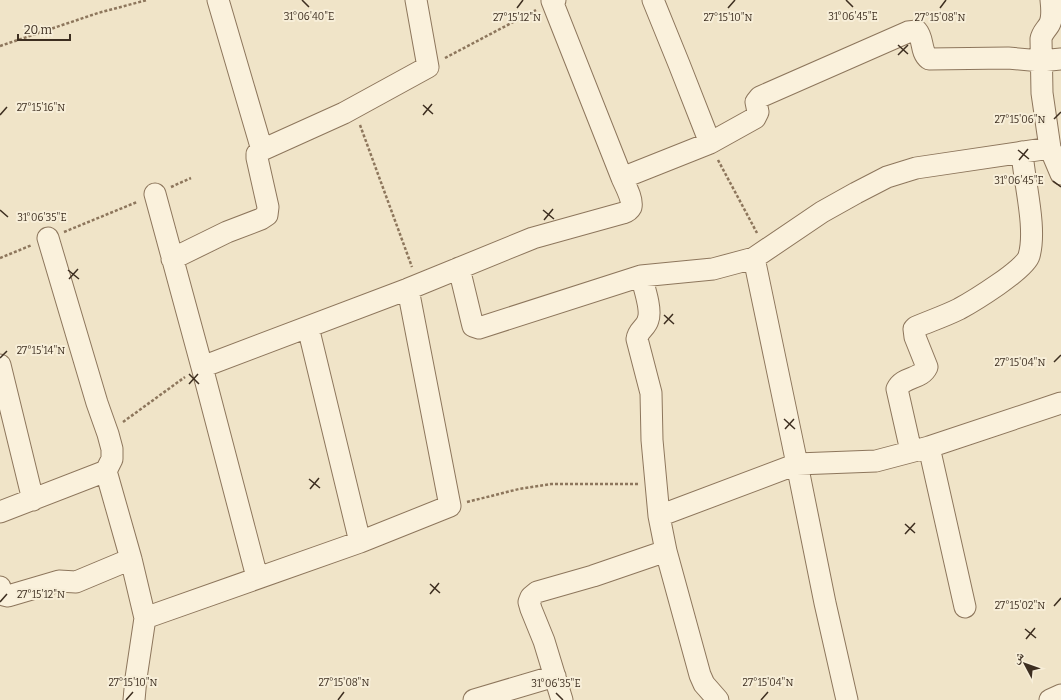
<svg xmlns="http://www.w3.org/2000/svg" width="1061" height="700" viewBox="0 0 1061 700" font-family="Bitter,'Noto Naskh Arabic',serif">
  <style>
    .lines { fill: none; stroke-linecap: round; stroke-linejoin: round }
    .minor-casing { stroke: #8d765c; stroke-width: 23 }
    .path { stroke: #8d765c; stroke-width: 2.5; stroke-dasharray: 3 2; stroke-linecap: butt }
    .minor { stroke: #faf1dc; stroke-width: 21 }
    .ticks { fill: none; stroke: #3d2e20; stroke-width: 1.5 }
    .ticks-label { font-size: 10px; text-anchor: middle; fill: #3d2e20; stroke: #f7eed8; stroke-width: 4; stroke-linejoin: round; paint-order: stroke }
  </style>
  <rect width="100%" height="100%" fill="#f0e4c8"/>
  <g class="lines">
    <defs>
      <path id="minor" d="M218,0L262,150
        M555,0L552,1L622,178
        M653,0L679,64L710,143
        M1050,148L1061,174
        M155,194L202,367L257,577
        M48,238L97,403L108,434L112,449V459L106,471L131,559L145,618
        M754,258L797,464L825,603L847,700
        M172,259L227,232L261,219L267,215L268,207L257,158V154L262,150L344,113L428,67L416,0
        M459,268L472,322L473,326L479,328L641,276L713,269L754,258L822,212L856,193L887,177L916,168L1050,148L1042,93L1041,39C1042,33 1045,31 1049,25C1053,18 1052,9 1051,0
        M641,276C644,287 652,310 648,320C646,328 638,330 637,339L651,393L652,440L659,516L666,551L700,675L704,684L718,700
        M308,327L360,542
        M0,365L33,500
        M202,367L408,289
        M929,447L965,607
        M911,451L897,389C903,376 921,380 927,367L915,337L914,329L916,327C930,321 945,316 959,309C972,302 1026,269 1029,256C1037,228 1024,182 1022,152
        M0,512L106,471
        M659,516L797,464L876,461L929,447L1061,403
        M0,587L1,592L4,595L8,596L59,581L76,582L131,559
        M134,700L136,678L145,618L360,542L450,506L408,289L533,238L623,213C626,212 629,211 631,207C633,199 625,185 622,178L710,143L755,118L758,112L756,102L760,97L908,32L917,31C924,39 920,52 929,59L1008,58L1041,61L1061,59
        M474,700L555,676
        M562,700L544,641L531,609L529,602L531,597L537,592L593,576L666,551
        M1050,700L1061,695"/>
    </defs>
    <use href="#minor" class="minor-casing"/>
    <path class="path" d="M0,46L98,13L147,0
      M445,58L536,10
      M360,125L412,267
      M718,160L757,233
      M171,187L191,178
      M64,232L137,202
      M0,258L32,245
      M123,422L185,377
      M467,502L519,489L551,484H639"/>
    <use href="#minor" class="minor"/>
  </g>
  <path class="ticks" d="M302,0L309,7M846,0L853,7M517,8L523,0M728,8L735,0M940,8L946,0M898,45L908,54M898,55L908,45M423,105L433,114M0,115L7,107M423,115L432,104M1054,119L1061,112M1018,150L1029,159M1019,160L1028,149M1053,181L1061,187M0,210L8,217M543,210L554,219M544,220L553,209M68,270L79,279M69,279L78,269M664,315L674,324M664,324L673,314M0,358L7,351M1054,362L1061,355M189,374L199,384M189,384L198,374M784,419L795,429M785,429L794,419M309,479L320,488M310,489L319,478M905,524L915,533M905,534L915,523M430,584L440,593M430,594L439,583M0,602L7,594M1054,606L1061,598M1025,629L1036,638M1026,639L1035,628M556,693L563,700M126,700L133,692M338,700L344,692M761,700L768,692"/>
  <g class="ticks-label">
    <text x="309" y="20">31°06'40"E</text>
    <text x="853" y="20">31°06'45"E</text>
    <text x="517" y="21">27°15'12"N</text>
    <text x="728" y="21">27°15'10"N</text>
    <text x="940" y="21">27°15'08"N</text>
    <text x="41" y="111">27°15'16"N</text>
    <text x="1020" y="123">27°15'06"N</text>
    <text x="1019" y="184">31°06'45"E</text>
    <text x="42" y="221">31°06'35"E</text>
    <text x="41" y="354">27°15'14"N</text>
    <text x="1020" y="366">27°15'04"N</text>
    <text x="41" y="598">27°15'12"N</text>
    <text x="1020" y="609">27°15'02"N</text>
    <text x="133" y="686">27°15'10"N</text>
    <text x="344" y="686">27°15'08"N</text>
    <text x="768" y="686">27°15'04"N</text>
    <text x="556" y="687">31°06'35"E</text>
  </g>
  <g transform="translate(1025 664) rotate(311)" stroke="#f7eed8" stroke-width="3" paint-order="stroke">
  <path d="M0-3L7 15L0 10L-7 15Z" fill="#3d2e20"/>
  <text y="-6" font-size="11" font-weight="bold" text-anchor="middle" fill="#3d2e20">ش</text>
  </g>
  <path d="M18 34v6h52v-6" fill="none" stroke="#3d2e20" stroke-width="2"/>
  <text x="24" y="34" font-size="12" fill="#3d2e20" stroke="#f7eed8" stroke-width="3" paint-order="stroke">20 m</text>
</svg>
